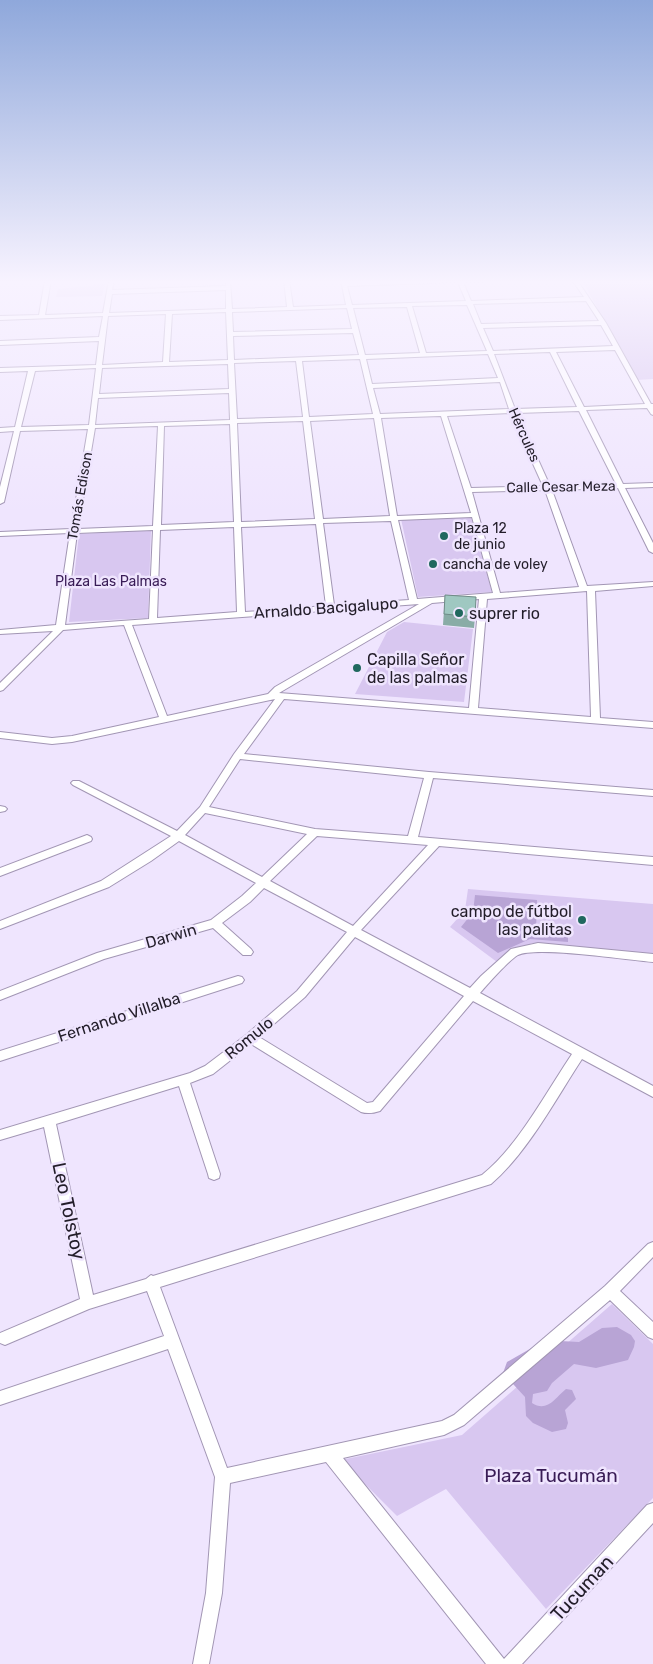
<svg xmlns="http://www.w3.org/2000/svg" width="653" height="1664" viewBox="0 0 653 1664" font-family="Rubik,sans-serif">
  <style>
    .green { fill: #d8c7f0 }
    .forest { fill: #b8a4d5 }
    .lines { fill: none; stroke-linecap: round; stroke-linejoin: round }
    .minor-casing { stroke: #a296b4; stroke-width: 2 }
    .minor { fill: #fff; fill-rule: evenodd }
    .wall { fill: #89aca6 }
    .building { fill: #9fc8c1; stroke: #6f8c87 }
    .poi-dot { fill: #20685e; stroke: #efe5fe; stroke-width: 2 }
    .labels { text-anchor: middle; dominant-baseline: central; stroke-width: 5; stroke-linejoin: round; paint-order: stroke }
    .far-street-label { font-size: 14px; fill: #221d29; stroke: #efe5fe }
    .far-poi-label { font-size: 14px; fill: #221d29; stroke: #efe5fe; text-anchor: start }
    .far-park-label { font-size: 14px; fill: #391c56; stroke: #efe5fe }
    .street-label { font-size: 16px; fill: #221d29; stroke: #efe5fe }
    .poi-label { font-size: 16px; fill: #221d29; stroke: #efe5fe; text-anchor: start }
    .near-street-label { font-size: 19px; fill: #221d29; stroke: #efe5fe }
    .near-park-label { font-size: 19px; fill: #391c56; stroke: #efe5fe }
  </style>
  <rect width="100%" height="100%" fill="#efe5fe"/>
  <path class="green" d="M582,280H653V379L636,380Z
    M105,284L102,296L56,297L58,289Z
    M471,517L492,592L418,597L401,519Z
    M151,530L148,618L69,622L79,534Z
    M404,622L473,629L464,702L355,694L387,632Z
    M468,889L653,904V954L532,943L497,962L450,927L465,910Z
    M612,1304L653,1344V1498L546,1609L446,1489L397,1516L341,1460L462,1435Z"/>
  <path class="forest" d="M475,895L537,900L536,931L568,936V942L530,939L498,953L461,927L473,912Z
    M617,1327L631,1335L635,1341L634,1347L628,1360L596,1368L574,1364L552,1383L547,1391L533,1394L532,1403C547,1413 555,1398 566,1389L572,1390L576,1399L565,1410L568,1423L566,1429L552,1432L533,1423L526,1416L525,1397L503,1373L507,1362L535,1346L560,1341L579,1342L602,1328Z"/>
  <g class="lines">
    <defs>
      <path id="minor" d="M45,280H51L45,315L103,313L109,280H114L112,290L226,286V280H230L232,309L287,307L284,280H289L293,307L346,305L341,280H345L346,282L487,280L485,282H463L471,301L584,297L572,280H577L606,323L651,404H653V415L651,414L647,408L586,410L623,484L653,483V487L625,488L653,543V553L649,551L618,488L552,490L587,586L653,582V586L595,591L600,718L653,722V728L284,699L244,754L429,772L653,790V796L433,778L418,837L653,857V865L439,846L361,930L470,988L481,976L511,949L538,943L653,954V962C627,960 537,946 518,955C509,960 487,985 480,993L653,1086V1097L582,1059C555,1100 528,1152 491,1184L160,1287L227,1468L442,1421L454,1415L605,1286L648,1244L653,1242V1257L620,1291L653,1322V1339L648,1337L610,1300L464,1425L444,1435L343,1458L504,1659L647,1505L653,1503V1523L522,1664H486L326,1462L230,1483L222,1593L209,1664H193L206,1593L215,1477L168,1349L0,1405V1391L164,1336L147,1291L89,1309L5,1345L0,1343V1333L80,1299L44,1127L0,1140V1130L190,1073L205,1066L246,1035L297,991L347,932L264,888L250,902L222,923L251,949L253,952L251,955H243L213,928L104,959L0,1000V991L97,953L211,920L242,896L256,883L179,841L151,861L109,887L0,929V921L101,881L171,836L73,785L71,783L73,781H79L177,831L200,807L234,754L275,699L72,742L52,744L0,738V732L52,738L72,736L159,717L124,625L63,630L3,690L0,691V683L53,631L0,634V630L56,625L70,533L0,536V532L71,529L88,429L20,431L4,502L0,504V487L14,431L0,432V428L15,427L28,371L0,372V368L96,365L99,341L0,345V341L99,337L103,316L0,320V316L39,315ZM458,282L466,301L352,305L347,286ZM226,290V309L109,313L112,294ZM586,301L599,321L481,324L473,304ZM467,305L487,351L426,353L412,306ZM407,307L420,353L365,355L353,308ZM347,308L352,329L233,332L232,312ZM226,312L228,360L169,362L172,314ZM166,314L163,362L102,365L108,316ZM601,325L613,346L493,351L483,328ZM353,333L359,355L234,360L233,336ZM615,350L645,404L584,407L556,352ZM550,352L577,407L515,409L494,354ZM488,354L498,378L372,384L366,359ZM360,359L373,414L309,417L302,361ZM296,361L303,417L237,419L234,363ZM228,364L229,389L99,394L102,368ZM96,368L89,425L21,427L35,371ZM500,382L509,409L380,414L373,388ZM229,393L230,420L95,425L98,398ZM579,411L616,484L550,486L517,413ZM510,413L543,486L471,488L447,416ZM441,416L471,513L397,516L381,418ZM374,418L390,516L323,519L310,421ZM303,421L315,519L241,522L237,423ZM230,424L234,522L161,525L164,426ZM158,426L153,526L78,529L95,428ZM545,490L579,587L500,593L472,492ZM472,517L493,593L417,599L398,520ZM391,521L409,600L334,605L323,523ZM316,524L326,606L245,612L241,527ZM234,527L237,612L157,618L160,530ZM153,530L149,619L65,625L77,533ZM587,591L591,717L478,708L487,599ZM479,599L469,708L279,693L432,603ZM419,604L275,687L268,694L167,716L132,625ZM240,759L424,778L408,836L315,829L209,807ZM205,813L307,834L262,877L185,835ZM317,836L428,845L353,926L270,881ZM355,937L464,996L373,1102L367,1103L259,1037L305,997ZM473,1001L572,1054C545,1094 519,1145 482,1175L153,1276L151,1275L146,1279L93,1295L56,1124L179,1086L208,1174L209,1178L214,1180L219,1178L220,1174L190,1083L213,1074L251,1044L361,1112C367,1114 374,1113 380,1111Z
        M0,806L5,807L7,809L5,811L0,812Z
        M87,835L91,837L92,839L91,841L0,876V868Z
        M238,976L242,977L244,980L242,983L0,1061V1051Z"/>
    </defs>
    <use href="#minor" class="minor-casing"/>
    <use href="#minor" class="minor"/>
  </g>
  <path class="wall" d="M445,595L475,617L474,628L443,625Z"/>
  <path class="building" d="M445,595L476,597L475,617L444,614Z"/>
  <linearGradient id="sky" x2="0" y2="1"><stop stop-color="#8fa8db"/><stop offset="0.55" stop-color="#f8f3ff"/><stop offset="1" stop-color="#f8f3ff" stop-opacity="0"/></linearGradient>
  <rect width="653" height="513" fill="url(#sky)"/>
  <g class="poi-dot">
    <circle cx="444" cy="536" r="5"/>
    <circle cx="433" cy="564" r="5"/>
    <circle cx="459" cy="613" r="5"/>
    <circle cx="357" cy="668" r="5"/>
    <circle cx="582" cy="920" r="5"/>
  </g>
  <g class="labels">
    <g class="far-street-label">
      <text transform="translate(524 435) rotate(66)">Hércules</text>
      <text transform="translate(561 487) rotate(-1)">Calle Cesar Meza</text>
      <text transform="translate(80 496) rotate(-80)">Tomás Edison</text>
    </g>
    <g class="far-poi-label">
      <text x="454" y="528">Plaza 12<tspan x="454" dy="16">de junio</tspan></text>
      <text x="443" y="564">cancha de voley</text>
    </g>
    <g class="far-park-label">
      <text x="111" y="581">Plaza Las Palmas</text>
    </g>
    <g class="street-label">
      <text transform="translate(326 608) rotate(-4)">Arnaldo Bacigalupo</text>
      <text transform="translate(171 936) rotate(-16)">Darwin</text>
      <text transform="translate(119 1017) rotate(-18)">Fernando Villalba</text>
      <text transform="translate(249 1038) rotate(-39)">Romulo</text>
    </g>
    <g class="poi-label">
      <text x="469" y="613">suprer rio</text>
      <text x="367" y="659">Capilla Señor<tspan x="367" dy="18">de las palmas</tspan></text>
      <text x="572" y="911" text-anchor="end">campo de fútbol<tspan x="572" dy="18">las palitas</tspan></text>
    </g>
    <g class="near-street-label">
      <text transform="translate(69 1211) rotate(78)">Leo Tolstoy</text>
      <text transform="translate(582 1588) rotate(-47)">Tucuman</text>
    </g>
    <g class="near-park-label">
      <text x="551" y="1475">Plaza Tucumán</text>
    </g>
  </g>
</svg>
